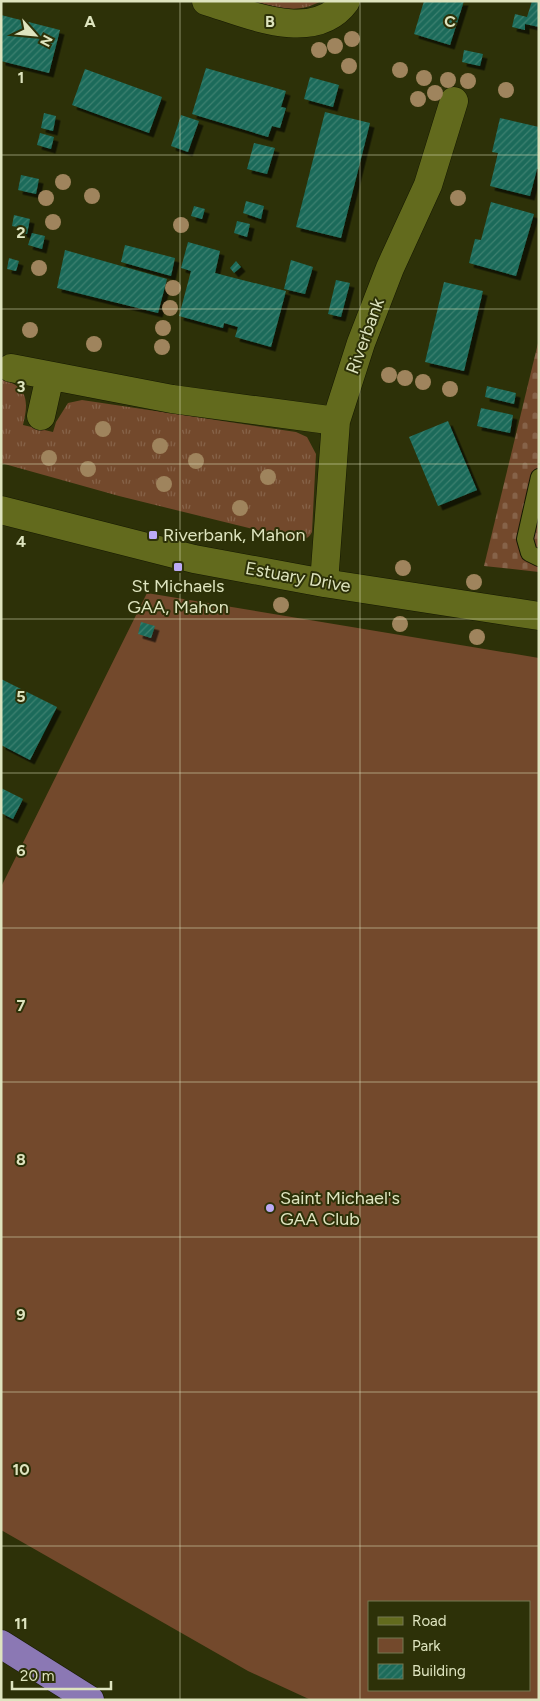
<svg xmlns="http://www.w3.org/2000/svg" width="540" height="1701" viewBox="0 0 540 1701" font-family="Figtree,sans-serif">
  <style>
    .grass { fill: url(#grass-tufts) }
    .cemetery { fill: url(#cemetery-stones) }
    .park { fill: #73492c; fill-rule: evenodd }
    .building { fill: url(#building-hatch); filter: url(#shadow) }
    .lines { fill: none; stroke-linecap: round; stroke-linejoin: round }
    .service-casing { stroke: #151802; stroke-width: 18 }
    .minor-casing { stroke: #151802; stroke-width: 29 }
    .trunk-casing { stroke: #151802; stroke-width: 29 }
    .service { stroke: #626a1d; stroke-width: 16 }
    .minor { stroke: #626a1d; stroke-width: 28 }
    .trunk { stroke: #8b78b4; stroke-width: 28 }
    .tree { fill: #9f845d }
    .grid { fill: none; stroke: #dee4bf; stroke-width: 1; stroke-opacity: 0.55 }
    .poi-dot { fill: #bcaaf5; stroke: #2d3108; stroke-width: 2 }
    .labels { text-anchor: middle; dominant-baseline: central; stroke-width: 4; stroke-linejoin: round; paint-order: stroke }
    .street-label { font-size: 18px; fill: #dee4bf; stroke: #2d3108 }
    .poi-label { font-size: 18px; fill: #dee4bf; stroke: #2d3108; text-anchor: start }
    .grid-label { font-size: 16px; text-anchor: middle; font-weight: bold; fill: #dee4bf; stroke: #2d3108; stroke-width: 4; stroke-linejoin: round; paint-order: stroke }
  </style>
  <defs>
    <pattern id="grass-tufts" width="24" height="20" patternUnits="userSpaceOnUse" patternTransform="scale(1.25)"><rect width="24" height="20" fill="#73492c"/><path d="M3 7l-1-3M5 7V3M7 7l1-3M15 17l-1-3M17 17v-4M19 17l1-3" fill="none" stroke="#866349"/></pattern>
    <pattern id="cemetery-stones" width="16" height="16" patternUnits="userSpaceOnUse" patternTransform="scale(1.25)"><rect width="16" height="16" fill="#73492c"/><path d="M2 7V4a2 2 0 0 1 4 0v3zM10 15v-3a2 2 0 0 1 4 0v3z" fill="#866349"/></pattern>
    <pattern id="building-hatch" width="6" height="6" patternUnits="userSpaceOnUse" patternTransform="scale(1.25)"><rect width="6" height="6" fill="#1c6b5a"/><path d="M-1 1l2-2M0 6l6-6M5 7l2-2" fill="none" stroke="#3d8070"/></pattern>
    <filter id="shadow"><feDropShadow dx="4.5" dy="4.5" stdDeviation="0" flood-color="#0009"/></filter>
  </defs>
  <rect width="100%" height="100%" fill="#2d3108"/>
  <path class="grass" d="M254,1H321C298,14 278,8 254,1Z
    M1,379C28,386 29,401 23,425L53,432L56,422L68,403L82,400L296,432L307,437L316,454L312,532C307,542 299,540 289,538L119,496L1,463Z"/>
  <path class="cemetery" d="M539,339V572L484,566Z"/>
  <path class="park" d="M147,593L539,658V1700H311L248,1671L1,1530V887ZM369,1602H529V1690H369Z"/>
  <path class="building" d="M424,1H464L450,45L414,34Z
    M532,1H539V27L525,24V30L512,27L515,14L527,17Z
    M1,15L60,30L49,73L1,61Z
    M464,50L483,54L480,66L462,62Z
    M206,68L286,91L281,107L286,108L280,128L272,126L268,137L192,114Z
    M85,69L162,97L149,133L72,105Z
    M310,77L339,85L333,107L304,99Z
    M325,112L370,123L341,238L296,227Z
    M44,113L56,116L53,131L41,128Z
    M181,115L199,121L188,152L171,146Z
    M500,118L539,127V169H537L530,196L490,186L498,153L492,152Z
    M40,133L54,137L51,149L37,145Z
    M254,143L275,148L267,174L247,169Z
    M21,175L39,179L36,194L18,190Z
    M246,201L264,206L261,219L243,213Z
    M491,202L534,214L516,276L469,263L475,239L481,240Z
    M194,206L205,209L202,219L191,216Z
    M14,215L30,219L27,234L16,231L17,227L12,226Z
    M237,221L250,224L247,237L234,233Z
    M32,233L45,236L42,249L28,245Z
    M188,242L220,251L215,273L286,291L271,347L235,337L238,327L224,323L223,328L179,316L191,271L181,268Z
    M125,245L175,258L171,276L121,262Z
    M65,250L167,279L158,313L57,288Z
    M9,258L19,261L16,271L7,269Z
    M291,260L313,267L305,294L284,289Z
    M236,261L241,267L234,273L230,268Z
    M336,280L350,283L341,317L328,314Z
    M444,282L483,291L464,371L425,362Z
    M487,386L516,393L514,404L485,397Z
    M481,408L513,415L510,433L477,426Z
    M448,421L477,490L438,506L409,437Z
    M141,622L155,626L151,638L138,634Z
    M1,679L57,707L30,760L1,745Z
    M1,788L23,799L13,819L1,813Z"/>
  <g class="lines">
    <defs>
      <path id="service" d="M539,477L525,539L529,553L539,558"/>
      <path id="minor" d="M206,1C246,13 314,45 346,1
        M11,368L172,399L336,421
        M41,416L50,376
        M1,510L194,559L324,583L539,616
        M324,583L336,421L361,343L390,268L428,185L454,101"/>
      <path id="trunk" d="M1,1644L90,1700"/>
    </defs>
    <use href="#service" class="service-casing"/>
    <use href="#minor" class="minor-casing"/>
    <use href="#trunk" class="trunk-casing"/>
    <use href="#service" class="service"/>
    <use href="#minor" class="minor"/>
    <use href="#trunk" class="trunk"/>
  </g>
  <g class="tree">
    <circle cx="352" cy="39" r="8"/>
    <circle cx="335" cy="46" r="8"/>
    <circle cx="319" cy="50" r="8"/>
    <circle cx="349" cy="66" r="8"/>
    <circle cx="400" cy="70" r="8"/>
    <circle cx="424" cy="78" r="8"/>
    <circle cx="448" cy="80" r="8"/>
    <circle cx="468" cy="81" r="8"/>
    <circle cx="506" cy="90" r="8"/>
    <circle cx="435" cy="93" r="8"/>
    <circle cx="418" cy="99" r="8"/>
    <circle cx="63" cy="182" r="8"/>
    <circle cx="92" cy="196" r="8"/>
    <circle cx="46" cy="198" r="8"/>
    <circle cx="458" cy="198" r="8"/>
    <circle cx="53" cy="222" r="8"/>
    <circle cx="181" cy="225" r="8"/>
    <circle cx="39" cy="268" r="8"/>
    <circle cx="173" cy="288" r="8"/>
    <circle cx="170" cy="308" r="8"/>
    <circle cx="163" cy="328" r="8"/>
    <circle cx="30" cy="330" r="8"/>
    <circle cx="94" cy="344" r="8"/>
    <circle cx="162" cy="347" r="8"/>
    <circle cx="389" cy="375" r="8"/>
    <circle cx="405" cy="378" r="8"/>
    <circle cx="423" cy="382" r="8"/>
    <circle cx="450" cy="389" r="8"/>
    <circle cx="103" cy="429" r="8"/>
    <circle cx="160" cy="446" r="8"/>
    <circle cx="49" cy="458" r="8"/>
    <circle cx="196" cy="461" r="8"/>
    <circle cx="88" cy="469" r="8"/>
    <circle cx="268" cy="477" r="8"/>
    <circle cx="164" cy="484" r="8"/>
    <circle cx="240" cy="508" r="8"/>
    <circle cx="403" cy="568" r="8"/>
    <circle cx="474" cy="582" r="8"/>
    <circle cx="281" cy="605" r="8"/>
    <circle cx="400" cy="624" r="8"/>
    <circle cx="477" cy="637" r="8"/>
  </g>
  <path class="grid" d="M180,1V1700M360,1V1700M1,155H539M1,309H539M1,464H539M1,619H539M1,773H539M1,928H539M1,1082H539M1,1237H539M1,1392H539M1,1546H539"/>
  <g class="poi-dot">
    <rect x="148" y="530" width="10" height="10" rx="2.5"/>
    <rect x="173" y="562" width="10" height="10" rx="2.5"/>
    <circle cx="270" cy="1208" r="5"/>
  </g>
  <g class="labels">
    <g class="street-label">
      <text transform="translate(365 336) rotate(-70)">Riverbank</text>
      <text transform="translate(298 577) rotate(10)">Estuary Drive</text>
    </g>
    <g class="poi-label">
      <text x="163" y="535">Riverbank, Mahon</text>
      <text x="178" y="586" text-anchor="middle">St Michaels<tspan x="178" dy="21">GAA, Mahon</tspan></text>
      <text x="280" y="1198">Saint Michael's<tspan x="280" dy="21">GAA Club</tspan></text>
    </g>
  </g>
  <g class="grid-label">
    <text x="90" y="27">A</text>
    <text x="270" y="27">B</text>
    <text x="450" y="27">C</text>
    <text x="21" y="83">1</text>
    <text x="21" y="238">2</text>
    <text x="21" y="392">3</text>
    <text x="21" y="547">4</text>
    <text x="21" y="702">5</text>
    <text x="21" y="856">6</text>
    <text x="21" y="1011">7</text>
    <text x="21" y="1165">8</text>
    <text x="21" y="1320">9</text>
    <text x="21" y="1475">10</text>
    <text x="21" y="1629">11</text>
  </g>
  <rect width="540" height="1701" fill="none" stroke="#dee4bf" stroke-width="5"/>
  <rect x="368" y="1601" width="162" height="90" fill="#2d3108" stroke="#747951"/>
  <rect x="378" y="1617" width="25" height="8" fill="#626a1d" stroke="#747951"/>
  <text x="412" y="1626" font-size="15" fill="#dee4bf">Road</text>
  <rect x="378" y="1638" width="25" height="15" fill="#73492c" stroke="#747951"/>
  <text x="412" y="1651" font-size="15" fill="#dee4bf">Park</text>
  <rect x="378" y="1664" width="25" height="15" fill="url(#building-hatch)" stroke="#747951"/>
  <text x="412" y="1676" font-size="15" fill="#dee4bf">Building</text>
  <g transform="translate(35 35) rotate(117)" stroke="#2d3108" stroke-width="4" paint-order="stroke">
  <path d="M0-4L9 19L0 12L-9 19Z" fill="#dee4bf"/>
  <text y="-8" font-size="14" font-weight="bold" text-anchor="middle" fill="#dee4bf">N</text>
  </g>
  <path d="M12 1681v8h99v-8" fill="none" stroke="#dee4bf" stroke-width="2.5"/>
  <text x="20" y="1681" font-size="15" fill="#dee4bf" stroke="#2d3108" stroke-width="4" paint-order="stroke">20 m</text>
</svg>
